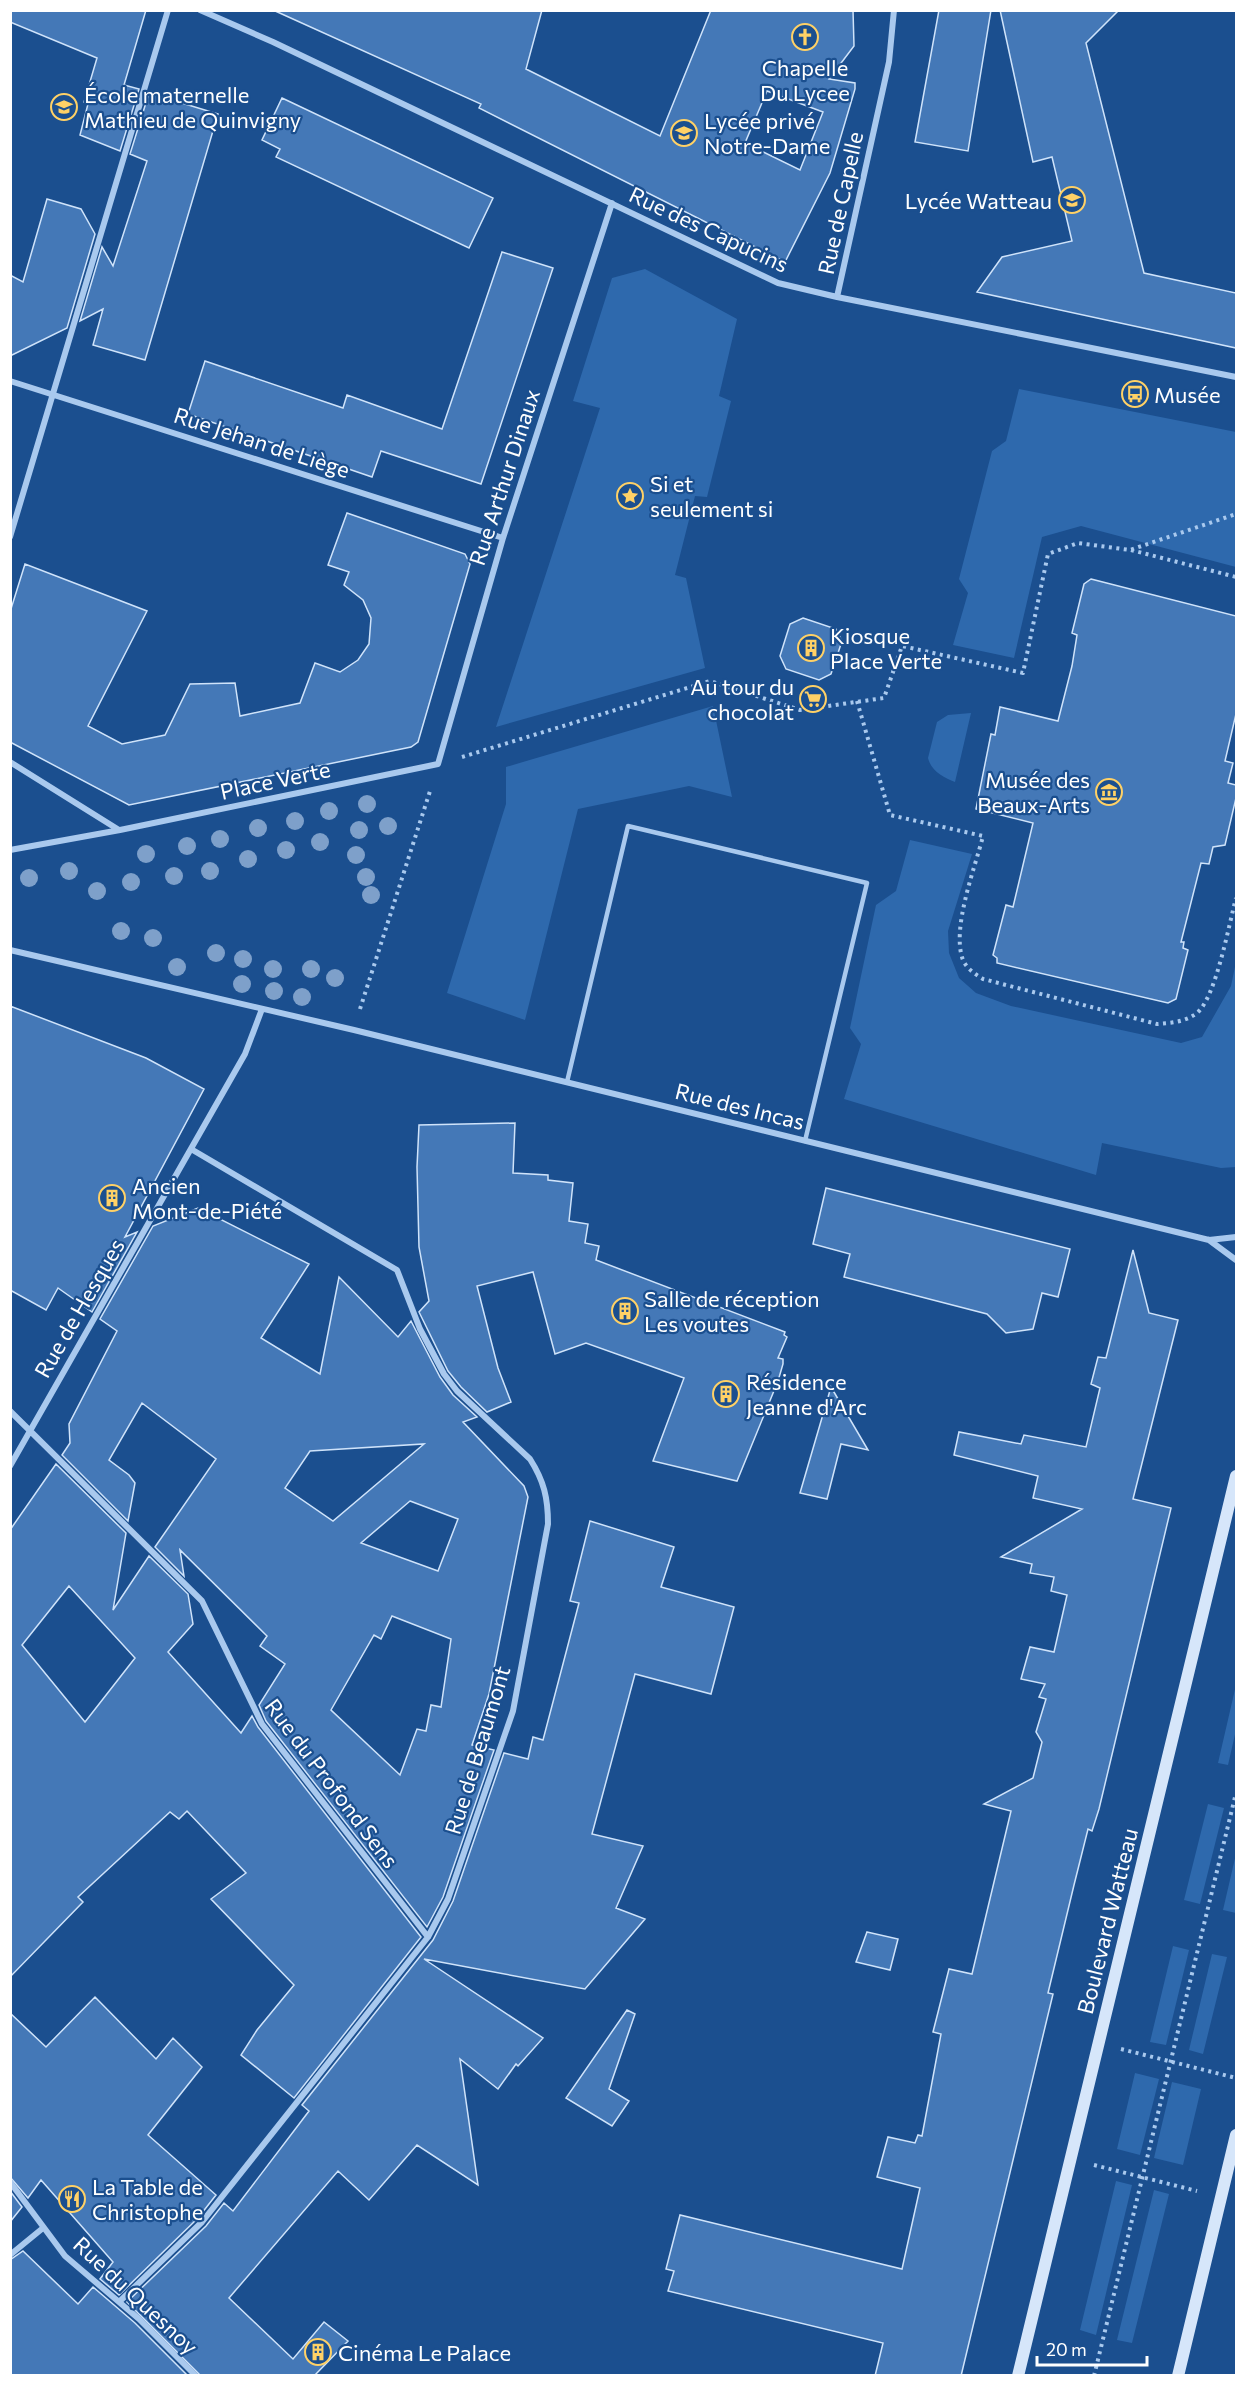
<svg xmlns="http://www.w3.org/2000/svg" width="1247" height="2386" viewBox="0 0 1247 2386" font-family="Commissioner,sans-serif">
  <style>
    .green { fill: #2e69ad }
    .building { fill: #4478b7; stroke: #cfe3fa; stroke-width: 1.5; fill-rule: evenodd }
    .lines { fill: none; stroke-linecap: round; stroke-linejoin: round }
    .path { stroke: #a9c9ee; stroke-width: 4; stroke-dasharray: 3 4.5; stroke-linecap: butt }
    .lane { stroke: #a9c9ee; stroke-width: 4.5 }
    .street { stroke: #a9c9ee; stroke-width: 6 }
    .secondary { stroke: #d6e6fa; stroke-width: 12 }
    .tree { fill: #7ea0ca }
    .labels { text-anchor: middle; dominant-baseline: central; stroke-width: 4.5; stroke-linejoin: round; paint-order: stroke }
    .poi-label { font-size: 22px; fill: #fff; stroke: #1b4f8f; text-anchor: start }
    .street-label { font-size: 22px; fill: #fff; stroke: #1b4f8f }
  </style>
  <rect width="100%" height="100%" fill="#1b4f8f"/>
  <path class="green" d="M645,269L737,319L719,396L731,401L707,497L695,496L675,575L686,578L705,668L496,727L600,408L573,401L612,278Z
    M1019,389L1236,432V567L1081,526L1042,537L1014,658L953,645L968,593L959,579L992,451L1006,441Z
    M713,706L732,797L689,786L578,809L525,1020L447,993L506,804V767Z
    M971,713L955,782C944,778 931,771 928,758L937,722L948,715Z
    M910,840L972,854L948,931L949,953L959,978L976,993L1011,1006L1181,1043L1202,1037L1231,986L1236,962V1167L1221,1168L1102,1143L1096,1175L844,1099L861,1044L850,1028L876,905L896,891Z
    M1236,1685V1730L1228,1765L1218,1763Z
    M1208,1804L1224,1808L1200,1904L1184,1900Z
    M1236,1854V1913L1223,1910Z
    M1173,1946L1189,1950L1166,2045L1150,2042Z
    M1212,1954L1227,1957L1203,2054L1189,2050Z
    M1135,2073L1159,2079L1140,2155L1117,2149Z
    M1172,2082L1201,2089L1183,2165L1154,2158Z
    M1116,2181L1132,2185L1096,2335L1080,2330Z
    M1154,2190L1169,2194L1132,2343L1117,2340Z"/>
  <path class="building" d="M10,10H146L124,85L139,89L120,151L80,135L88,104L84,102L97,58L10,22Z
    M273,10H542L526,69L660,136L711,10H853L854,46L829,79L855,83V89L830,173L785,262L479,108L481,104ZM767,91L823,112L800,170L745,143Z
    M939,10H991L968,151L915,142Z
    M1000,10H1119L1086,43L1144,273L1236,293V348L977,292L1002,257L1072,241L1052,157L1033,162Z
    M149,93L218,114L145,360L93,345L103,309L80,321L102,247L113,266L147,161L130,154Z
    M282,98L493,198L469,248L276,157L280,149L262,140Z
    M47,199L81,209L95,234L67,328L10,356V275L23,282Z
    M502,252L553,268L481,484L381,451L372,477L188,414L205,361L343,408L347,395L442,429Z
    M347,513L465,554L470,564L418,742L411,747L129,805L10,742V612L25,564L147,611L88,726L122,744L165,735L190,684L235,683L240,716L300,703L315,663L340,672L358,660L369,644L371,618L363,600L344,585L349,572L328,565Z
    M1091,579L1236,616V714L1225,761L1233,763L1228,783L1236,785V798L1225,845L1213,847L1209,864L1201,863L1181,942H1184L1183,948L1188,950L1176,999L1168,1003L997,963V958L993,955L1006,905L1013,907L1033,823L976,809L991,734L995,735L1000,707L1058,721L1072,666L1077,635L1072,633L1084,584Z
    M803,618L836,629L842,641L831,674L819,680L786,669L780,656L790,624Z
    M10,1006L146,1058L204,1089L125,1237L137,1232L92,1312L58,1288L46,1310L10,1290Z
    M515,1123L513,1173L548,1175V1180L573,1183L569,1221L588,1224L585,1243L599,1246L596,1260L785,1332L784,1335L787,1337L778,1358L783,1359V1364L778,1381L737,1481L653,1461L684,1378L586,1343L555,1354L533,1272L477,1286L498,1368L511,1402L487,1412L461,1387L448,1371L419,1312L429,1301L419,1247L417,1167L419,1125Z
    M826,1188L1070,1249L1058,1297L1042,1293L1033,1329L1006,1333L987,1314L844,1277L850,1254L813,1244Z
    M198,1208L309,1264L261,1338L320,1374L339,1277L398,1337L411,1321L440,1377L453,1395L477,1417L463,1422L524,1486L528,1497L489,1694L472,1745L494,1750L443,1897L427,1927L266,1721L259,1705L285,1664L260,1646L267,1636L180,1550L184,1576L155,1547L216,1459L142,1403L109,1460L129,1475L135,1483L128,1521L62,1455L70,1443L69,1424L117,1331L100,1319L153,1226ZM424,1444L333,1521L285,1488L310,1451ZM410,1501L458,1519L438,1571L361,1543ZM392,1616L451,1639L441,1707L431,1705L426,1731L417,1729L400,1775L331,1710L374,1635L381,1639Z
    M1133,1250L1149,1313L1178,1320L1133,1499L1171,1508L1099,1809L1092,1831L1088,1829L1074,1885L1048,1993L1053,1994L961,2376H875L883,2343L668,2291L674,2271L666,2269L680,2215L902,2269L920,2188L877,2177L888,2137L915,2143L918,2135L922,2136L941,2034L933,2032L949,1969L972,1974L1011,1811L984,1804L1033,1778L1042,1742L1036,1732L1046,1699L1039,1697L1045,1684L1021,1679L1030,1647L1054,1652L1067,1595L1051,1591L1054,1577L1030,1573L1032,1564L1001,1557L1082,1509L1033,1498L1038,1476L954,1455L959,1432L1021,1444L1024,1435L1086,1447L1100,1388L1091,1384L1098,1357L1106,1358Z
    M831,1387L868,1450L841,1444L827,1499L800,1493Z
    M56,1464L126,1533L113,1610L149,1556L188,1594L193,1624L168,1652L241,1733L252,1716L258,1727L421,1937L294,2098L241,2055L257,2030L294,1985L211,1899L246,1873L187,1811L179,1819L170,1812L78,1897L83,1902L10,1977V1530ZM69,1586L135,1658L85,1722L22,1645Z
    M590,1521L674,1547L661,1587L734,1607L711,1694L635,1674L592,1834L643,1846L616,1908L645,1919L585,1989L424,1959L543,2038L518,2066L516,2064L498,2089L460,2059L478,2185L417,2145L369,2200L338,2171L229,2298L293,2359L324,2322L348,2341L314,2376H201L127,2302L206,2226L224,2203L233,2211L309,2111L302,2105L433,1940L453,1901L504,1753L528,1759L533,1737L543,1740L579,1603L570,1601Z
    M867,1932L898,1939L890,1970L856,1962Z
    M95,1997L156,2059L173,2038L202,2067L148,2135L216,2195L198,2218L119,2295L100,2279L113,2262L41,2180L28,2198L10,2177V2013L46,2047Z
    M627,2010L635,2014L609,2089L629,2101L612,2126L566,2098Z
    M10,2191L22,2207L10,2222Z
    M23,2251L78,2304L93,2287L135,2323L188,2376H10V2260Z"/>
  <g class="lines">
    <path class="path" d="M1131,550L1236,577
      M857,701L890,815L983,836C975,868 951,929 963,960C967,969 975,974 983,979L1157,1024C1171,1023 1185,1022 1197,1013C1216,997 1229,924 1236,898
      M462,757L710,681L800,710L884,698L902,646L1023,673L1048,554L1078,543L1130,550L1236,514
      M360,1009L431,788
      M1121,2049L1236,2078
      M1094,2165L1197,2191
      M1094,2376L1236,1793"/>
    <path class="lane" d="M567,1082L628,826L867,883L805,1141"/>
    <path class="street" d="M200,10L273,42L778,283L837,297L1236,377
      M837,297L889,62L894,10
      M10,381L503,538
      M10,537L168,10
      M10,762L119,830
      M10,850L120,830L438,764L503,538L612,203
      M10,950L354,1030L1209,1240L1236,1237
      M1209,1240L1236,1260
      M10,1411L202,1601L262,1724L428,1937
      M10,1466L245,1054L262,1009
      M10,2182L65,2256L139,2319L196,2376
      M10,2255L43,2228
      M119,2302L202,2222L428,1937L448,1899L513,1711L548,1524C548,1498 544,1481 530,1459L457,1391L444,1374L420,1329L397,1270L191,1149"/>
    <path class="secondary" d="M1018,2376L1236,1476
      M1178,2376L1236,2135"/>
  </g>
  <g class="tree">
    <circle cx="367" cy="804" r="9"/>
    <circle cx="329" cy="811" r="9"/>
    <circle cx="295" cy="821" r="9"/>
    <circle cx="388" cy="826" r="9"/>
    <circle cx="258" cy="828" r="9"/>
    <circle cx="359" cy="830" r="9"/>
    <circle cx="220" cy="839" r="9"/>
    <circle cx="320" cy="842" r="9"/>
    <circle cx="187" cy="846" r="9"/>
    <circle cx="286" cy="850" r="9"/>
    <circle cx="146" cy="854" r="9"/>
    <circle cx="356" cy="855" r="9"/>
    <circle cx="248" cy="859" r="9"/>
    <circle cx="69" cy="871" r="9"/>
    <circle cx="210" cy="871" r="9"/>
    <circle cx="174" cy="876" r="9"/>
    <circle cx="366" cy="877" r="9"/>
    <circle cx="29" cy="878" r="9"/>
    <circle cx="131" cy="882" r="9"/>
    <circle cx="97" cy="891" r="9"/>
    <circle cx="371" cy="895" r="9"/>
    <circle cx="121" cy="931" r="9"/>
    <circle cx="153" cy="938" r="9"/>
    <circle cx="216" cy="953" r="9"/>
    <circle cx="243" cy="959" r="9"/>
    <circle cx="177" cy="967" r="9"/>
    <circle cx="273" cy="969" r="9"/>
    <circle cx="311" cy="969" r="9"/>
    <circle cx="335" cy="978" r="9"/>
    <circle cx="242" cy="984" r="9"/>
    <circle cx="274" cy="991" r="9"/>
    <circle cx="302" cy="997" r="9"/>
  </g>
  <defs>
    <symbol id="church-ring" viewBox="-11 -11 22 22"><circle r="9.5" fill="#1b4f8f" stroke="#ffd166" stroke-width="1.5"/><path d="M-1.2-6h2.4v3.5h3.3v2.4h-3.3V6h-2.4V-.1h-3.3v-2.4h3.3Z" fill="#ffd166"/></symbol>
    <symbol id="school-ring" viewBox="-11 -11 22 22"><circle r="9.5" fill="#1b4f8f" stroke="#ffd166" stroke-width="1.5"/><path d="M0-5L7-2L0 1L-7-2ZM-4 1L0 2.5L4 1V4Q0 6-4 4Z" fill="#ffd166"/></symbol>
    <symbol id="bus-ring" viewBox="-11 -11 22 22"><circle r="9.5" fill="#1b4f8f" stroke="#ffd166" stroke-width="1.5"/><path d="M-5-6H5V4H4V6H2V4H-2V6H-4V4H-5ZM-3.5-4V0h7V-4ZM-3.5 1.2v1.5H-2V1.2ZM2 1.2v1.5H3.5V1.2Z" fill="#ffd166"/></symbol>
    <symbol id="sight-ring" viewBox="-11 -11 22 22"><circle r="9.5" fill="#1b4f8f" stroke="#ffd166" stroke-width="1.5"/><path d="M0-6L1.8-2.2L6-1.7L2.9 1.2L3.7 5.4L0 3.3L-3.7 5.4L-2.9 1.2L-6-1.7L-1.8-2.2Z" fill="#ffd166"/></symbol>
    <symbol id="building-ring" viewBox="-11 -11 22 22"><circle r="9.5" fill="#1b4f8f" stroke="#ffd166" stroke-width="1.5"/><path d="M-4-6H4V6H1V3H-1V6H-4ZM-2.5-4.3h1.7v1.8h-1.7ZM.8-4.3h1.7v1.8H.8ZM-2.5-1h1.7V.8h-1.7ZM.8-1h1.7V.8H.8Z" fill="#ffd166"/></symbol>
    <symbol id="supermarket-ring" viewBox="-11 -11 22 22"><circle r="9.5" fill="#1b4f8f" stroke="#ffd166" stroke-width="1.5"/><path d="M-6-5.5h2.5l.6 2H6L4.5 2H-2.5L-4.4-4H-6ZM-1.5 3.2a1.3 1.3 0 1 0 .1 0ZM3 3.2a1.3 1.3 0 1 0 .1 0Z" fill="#ffd166"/></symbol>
    <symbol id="museum-ring" viewBox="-11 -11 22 22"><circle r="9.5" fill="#1b4f8f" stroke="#ffd166" stroke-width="1.5"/><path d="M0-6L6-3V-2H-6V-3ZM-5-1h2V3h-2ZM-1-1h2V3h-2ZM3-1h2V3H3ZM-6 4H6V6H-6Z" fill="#ffd166"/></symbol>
    <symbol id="restaurant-ring" viewBox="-11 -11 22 22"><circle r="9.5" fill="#1b4f8f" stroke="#ffd166" stroke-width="1.5"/><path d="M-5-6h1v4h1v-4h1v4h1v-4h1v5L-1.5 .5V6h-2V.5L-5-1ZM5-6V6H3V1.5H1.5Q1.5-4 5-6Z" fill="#ffd166"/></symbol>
  </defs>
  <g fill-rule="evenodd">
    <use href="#church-ring" x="790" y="22" width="30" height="30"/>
    <use href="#school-ring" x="49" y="92" width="30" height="30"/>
    <use href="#school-ring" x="669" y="118" width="30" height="30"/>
    <use href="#school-ring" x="1057" y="185" width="30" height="30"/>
    <use href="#bus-ring" x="1120" y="379" width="30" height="30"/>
    <use href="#sight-ring" x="615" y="481" width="30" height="30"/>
    <use href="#building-ring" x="796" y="633" width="30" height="30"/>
    <use href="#supermarket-ring" x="798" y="684" width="30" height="30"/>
    <use href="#museum-ring" x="1094" y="777" width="30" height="30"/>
    <use href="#building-ring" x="97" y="1183" width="30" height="30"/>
    <use href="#building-ring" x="610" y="1296" width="30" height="30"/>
    <use href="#building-ring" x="711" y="1379" width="30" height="30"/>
    <use href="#restaurant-ring" x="57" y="2184" width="30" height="30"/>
    <use href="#building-ring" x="303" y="2337" width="30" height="30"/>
  </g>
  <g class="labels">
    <g class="poi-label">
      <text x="805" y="67" text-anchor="middle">Chapelle<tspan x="805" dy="25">Du Lycee</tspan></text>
      <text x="84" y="94">École maternelle<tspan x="84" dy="25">Mathieu de Quinvigny</tspan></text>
      <text x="704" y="120">Lycée privé<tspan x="704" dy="25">Notre-Dame</tspan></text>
      <text x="1052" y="200" text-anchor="end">Lycée Watteau</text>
      <text x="1154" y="394">Musée</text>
      <text x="650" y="483">Si et<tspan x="650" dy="25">seulement si</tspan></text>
      <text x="830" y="635">Kiosque<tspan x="830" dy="25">Place Verte</tspan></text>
      <text x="794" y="686" text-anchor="end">Au tour du<tspan x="794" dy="25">chocolat</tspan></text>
      <text x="1090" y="779" text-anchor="end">Musée des<tspan x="1090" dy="25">Beaux-Arts</tspan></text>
      <text x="132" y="1185">Ancien<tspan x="132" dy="25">Mont-de-Piété</tspan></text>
      <text x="644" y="1298">Salle de réception<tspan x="644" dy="25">Les voutes</tspan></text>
      <text x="746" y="1381">Résidence<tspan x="746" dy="25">Jeanne d'Arc</tspan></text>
      <text x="92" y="2186">La Table de<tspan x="92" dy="25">Christophe</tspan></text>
      <text x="338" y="2352">Cinéma Le Palace</text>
    </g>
    <g class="street-label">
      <text transform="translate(840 203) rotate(-78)">Rue de Capelle</text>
      <text transform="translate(709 229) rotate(25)">Rue des Capucins</text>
      <text transform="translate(262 442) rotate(18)">Rue Jehan de Liège</text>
      <text transform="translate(504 477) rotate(-72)">Rue Arthur Dinaux</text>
      <text transform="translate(275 780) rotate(-12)">Place Verte</text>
      <text transform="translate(740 1106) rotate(14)">Rue des Incas</text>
      <text transform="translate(79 1308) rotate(-60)">Rue de Hesques</text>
      <text transform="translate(477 1750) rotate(-73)">Rue de Beaumont</text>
      <text transform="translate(332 1783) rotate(53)">Rue du Profond Sens</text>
      <text transform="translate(1107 1921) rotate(-76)">Boulevard Watteau</text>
      <text transform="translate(136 2295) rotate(43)">Rue du Quesnoy</text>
    </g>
  </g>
  <rect width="1247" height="2386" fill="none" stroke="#ffffff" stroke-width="24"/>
  <path d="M1037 2356v9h110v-9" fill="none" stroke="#ffffff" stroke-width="3"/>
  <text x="1046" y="2356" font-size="18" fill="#ffffff" stroke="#1b4f8f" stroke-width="4.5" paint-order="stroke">20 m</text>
</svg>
